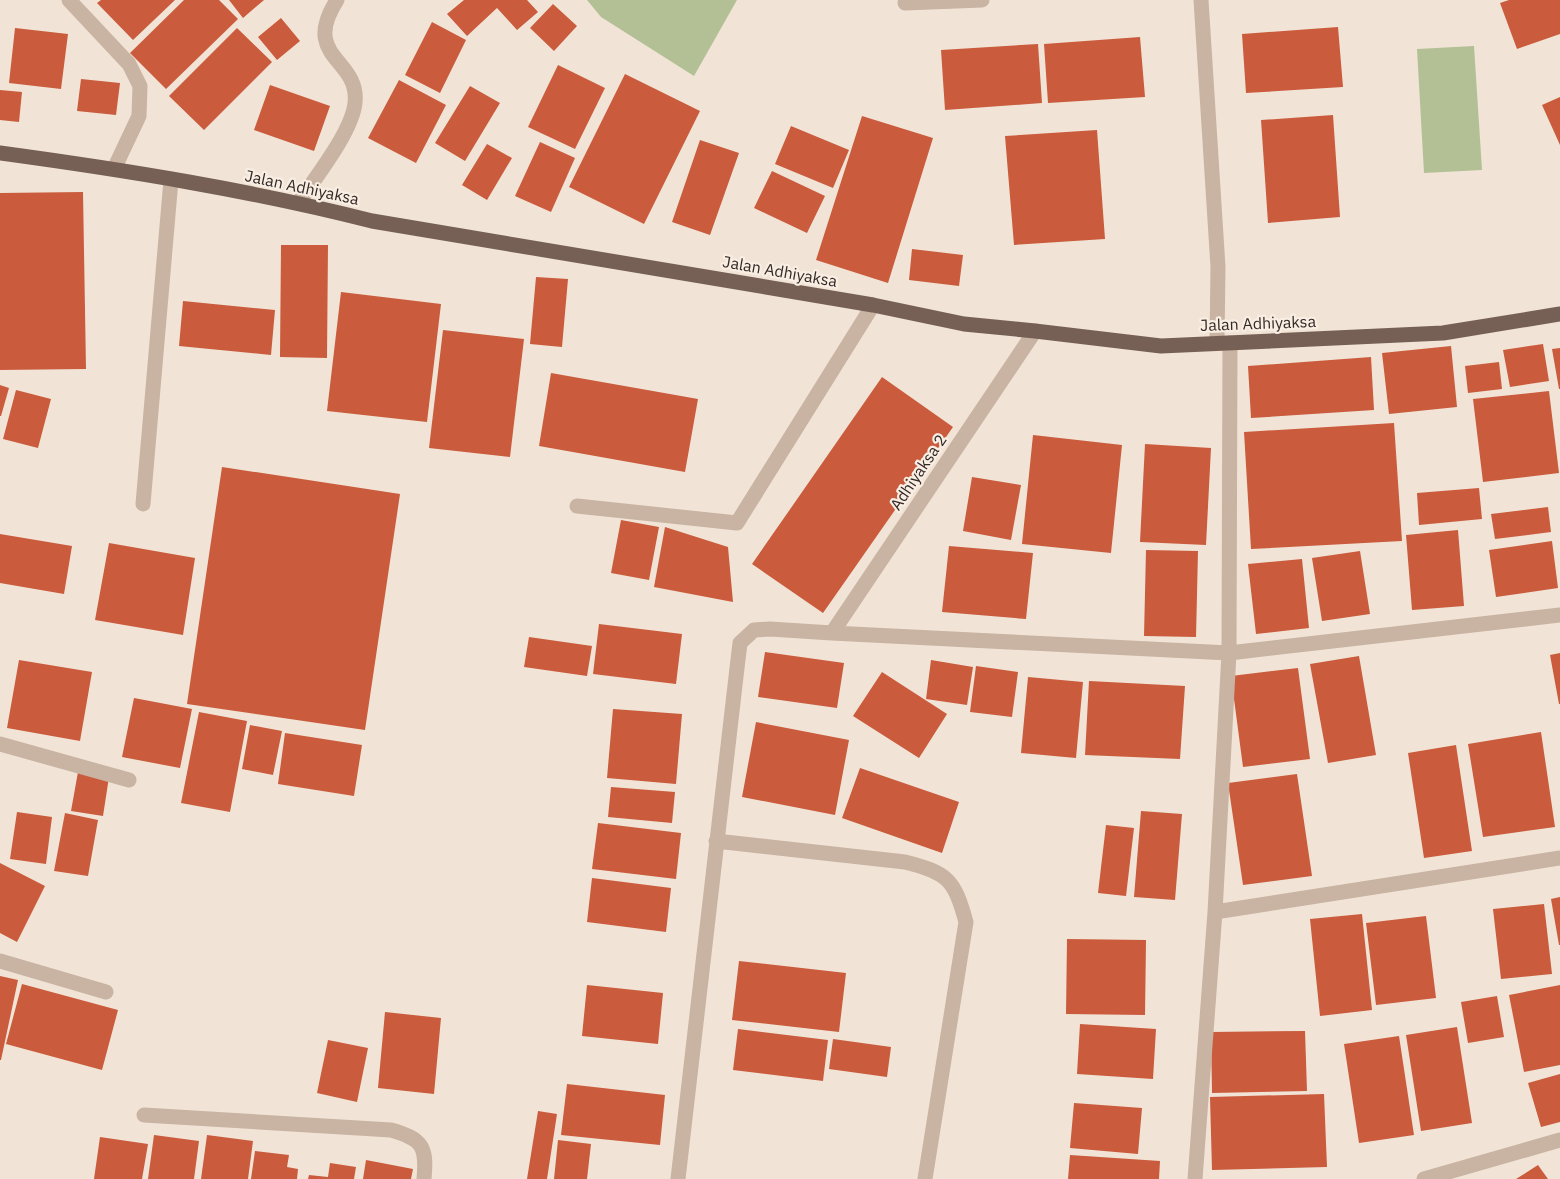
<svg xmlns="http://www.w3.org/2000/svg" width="1560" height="1179" viewBox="0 0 1560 1179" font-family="'IBM Plex Sans',sans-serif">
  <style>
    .green { fill: #b3c096 }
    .building { fill: #ca5b3c }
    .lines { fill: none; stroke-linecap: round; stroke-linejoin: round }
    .lane { stroke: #c9b3a2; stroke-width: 15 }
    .street { stroke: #c9b3a2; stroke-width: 15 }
    .primary { stroke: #766055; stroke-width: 15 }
    .labels { text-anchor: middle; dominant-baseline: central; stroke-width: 4.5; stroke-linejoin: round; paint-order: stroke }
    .street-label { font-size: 16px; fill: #342925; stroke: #f9eee3 }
  </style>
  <rect width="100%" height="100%" fill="#f1e4d6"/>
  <path class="green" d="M587,0H737L694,76L601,17Z
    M1474,46L1482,170L1424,173L1417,49Z"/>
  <path class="building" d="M101,0H175L133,40L97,3Z
    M184,0H219L238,19L166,89L130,53Z
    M229,0H264L243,18Z
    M464,0H527L538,12L517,30L497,8L467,36L447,14Z
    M1509,0H1560V34L1517,49L1500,3Z
    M553,4L577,26L554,51L530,28Z
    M281,18L300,41L277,60L258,37Z
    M432,22L466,40L440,93L405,75Z
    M1338,27L1343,87L1246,93L1242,34Z
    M15,28L68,34L61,89L9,83Z
    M237,28L272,62L204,130L169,96Z
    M1140,37L1145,97L1048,103L1044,44Z
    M1038,44L1042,103L945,110L941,50Z
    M558,65L605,88L575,149L528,127Z
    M625,74L700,111L644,224L569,187Z
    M81,79L120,83L116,115L77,111Z
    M399,80L446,105L416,163L368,138Z
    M270,85L330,106L314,151L254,130Z
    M470,86L500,103L465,161L435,143Z
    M0,90L22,92L19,122L0,120Z
    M1560,97V145L1542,105Z
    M1333,115L1340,217L1268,223L1261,120Z
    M862,116L933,138L888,283L816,260Z
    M791,126L849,150L833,188L775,164Z
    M1097,130L1105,239L1014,245L1005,136Z
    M700,140L739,153L710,235L672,222Z
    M540,142L575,158L551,212L515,196Z
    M487,144L512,158L487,200L462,185Z
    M772,171L825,196L807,233L754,208Z
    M83,192L86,369L0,370V193Z
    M281,245H328L327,358L280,357Z
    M912,249L963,255L959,286L909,280Z
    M536,277L568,279L562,347L530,344Z
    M341,292L441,304L427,422L327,411Z
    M183,301L275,310L271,355L179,346Z
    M443,330L524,339L510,457L429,448Z
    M1543,344L1549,381L1510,387L1503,350Z
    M1451,346L1457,407L1389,414L1382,353Z
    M1560,348V389H1559L1552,349Z
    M1371,357L1374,410L1251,418L1248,366Z
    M1499,362L1502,389L1468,393L1465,366Z
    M551,373L698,399L685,472L539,446Z
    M882,377L953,427L823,613L752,564Z
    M0,385L9,388L1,416H0Z
    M16,390L51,399L38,448L3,439Z
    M1549,391L1559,473L1483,482L1473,399Z
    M1394,423L1402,541L1251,549L1244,432Z
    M1033,435L1122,445L1111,553L1022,544Z
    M1145,444L1211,448L1206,545L1140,542Z
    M222,467L400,494L365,730L187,704Z
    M972,477L1021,485L1011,540L963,531Z
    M1479,488L1482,519L1419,525L1417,493Z
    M1548,507L1551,532L1495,539L1491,514Z
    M621,520L659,527L649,580L611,573Z
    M665,527L728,547L733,602L654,587Z
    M1458,530L1464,606L1412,610L1406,535Z
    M0,534L72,546L64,594L0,583Z
    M1552,541L1558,588L1496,597L1489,550Z
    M109,543L195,558L183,635L95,620Z
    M949,546L1033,553L1026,619L942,612Z
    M1146,550L1198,551L1196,637L1144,636Z
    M1360,551L1370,614L1322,621L1312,558Z
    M1302,559L1309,628L1256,634L1248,564Z
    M599,624L682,634L676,684L593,674Z
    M529,637L592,646L587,676L524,667Z
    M765,652L844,663L837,708L758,697Z
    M1560,653V704H1559L1550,655Z
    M1359,656L1376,755L1328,763L1310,664Z
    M19,660L92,672L80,741L7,728Z
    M931,660L973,667L967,705L926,699Z
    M976,666L1018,672L1012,717L970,712Z
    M1298,668L1310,759L1243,767L1231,676Z
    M882,672L947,714L919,758L853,716Z
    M1028,677L1083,682L1076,758L1021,753Z
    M1089,681L1185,686L1180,759L1085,755Z
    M134,698L192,709L180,768L122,757Z
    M613,709L682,714L676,784L607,778Z
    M199,712L247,721L230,812L181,803Z
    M756,722L849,740L835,815L742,797Z
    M250,725L282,731L273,775L242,769Z
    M1541,732L1555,827L1483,837L1468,744Z
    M285,733L362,745L354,796L278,784Z
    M1456,745L1472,851L1424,858L1408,753Z
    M860,768L959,802L942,853L842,818Z
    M78,772L109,777L103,816L71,811Z
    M1297,774L1312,876L1243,885L1228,783Z
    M611,787L675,792L672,823L608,817Z
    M1141,811L1182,814L1175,900L1134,897Z
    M17,812L52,817L46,864L10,859Z
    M65,813L98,820L88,876L54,871Z
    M598,823L681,833L676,879L592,869Z
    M1106,825L1134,828L1126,896L1098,893Z
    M0,863L45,886L17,942L0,933Z
    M592,878L671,888L666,932L587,922Z
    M1560,897V945H1559L1551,899Z
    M1544,904L1552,974L1501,979L1493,909Z
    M1362,914L1372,1010L1320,1016L1310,919Z
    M1426,916L1436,998L1376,1005L1366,923Z
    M1067,939L1146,940L1145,1015L1066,1014Z
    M739,961L846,973L839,1032L732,1020Z
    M0,976L18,980L1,1060H0Z
    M22,984L118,1010L102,1070L6,1044Z
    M587,985L663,993L658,1044L582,1036Z
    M1560,985V1065L1524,1072L1509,995Z
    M1497,996L1504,1037L1468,1043L1461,1002Z
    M385,1012L441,1018L434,1094L378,1088Z
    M1080,1024L1156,1029L1153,1079L1077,1074Z
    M1457,1027L1472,1123L1421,1131L1406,1035Z
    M738,1029L828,1040L823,1081L733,1070Z
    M1305,1031L1307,1091L1212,1093L1211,1032Z
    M1399,1036L1414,1135L1359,1143L1344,1044Z
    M833,1039L891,1047L887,1077L829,1069Z
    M328,1040L368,1048L357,1102L317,1093Z
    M1560,1074V1122L1541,1127L1528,1083Z
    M567,1084L665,1095L660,1145L561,1135Z
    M1324,1094L1327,1167L1212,1170L1210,1097Z
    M1074,1103L1142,1108L1138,1154L1070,1148Z
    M538,1111L557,1114L547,1179H527Z
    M154,1135L199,1141L194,1179H148Z
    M207,1135L253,1141L248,1179H201Z
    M100,1137L148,1144L142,1179H94Z
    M558,1140L591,1144L587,1179H554Z
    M255,1151L289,1155L287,1167L298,1169L297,1179H251Z
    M1070,1155L1160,1161L1159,1179H1068Z
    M366,1160L413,1169L411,1179H363Z
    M330,1163L356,1167L354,1179H308L309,1175L328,1177Z
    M1538,1165L1548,1179H1516Z"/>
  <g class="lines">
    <path class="lane" d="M577,506L737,523L873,305"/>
    <path class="street" d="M69,0L129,64L140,86L139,116L114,169
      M1201,0L1218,267L1217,342
      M905,3L982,0
      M299,202C315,178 352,132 355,103C360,58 300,58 337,0
      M143,504L171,180
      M832,633L1035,331
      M0,744L129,780
      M716,841L905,862C948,873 954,879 966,922L925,1179
      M1215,912L1560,858
      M0,961L106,992
      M144,1115L391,1130C423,1139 427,1147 424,1179
      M678,1179L737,668L740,643L754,630L770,629L832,633L1229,653L1560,615
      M1195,1179L1215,912L1229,653L1230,343
      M1424,1179L1560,1140"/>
    <path class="primary" d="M0,153C125,170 250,190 372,221L873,305L964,324L1035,331L1161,346L1443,333L1560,314"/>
  </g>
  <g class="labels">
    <g class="street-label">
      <text transform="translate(302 187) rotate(12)">Jalan Adhiyaksa</text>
      <text transform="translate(780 271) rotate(10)">Jalan Adhiyaksa</text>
      <text transform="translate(1258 323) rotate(-2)">Jalan Adhiyaksa</text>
      <text transform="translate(918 472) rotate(-56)">Adhiyaksa 2</text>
    </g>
  </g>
</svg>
